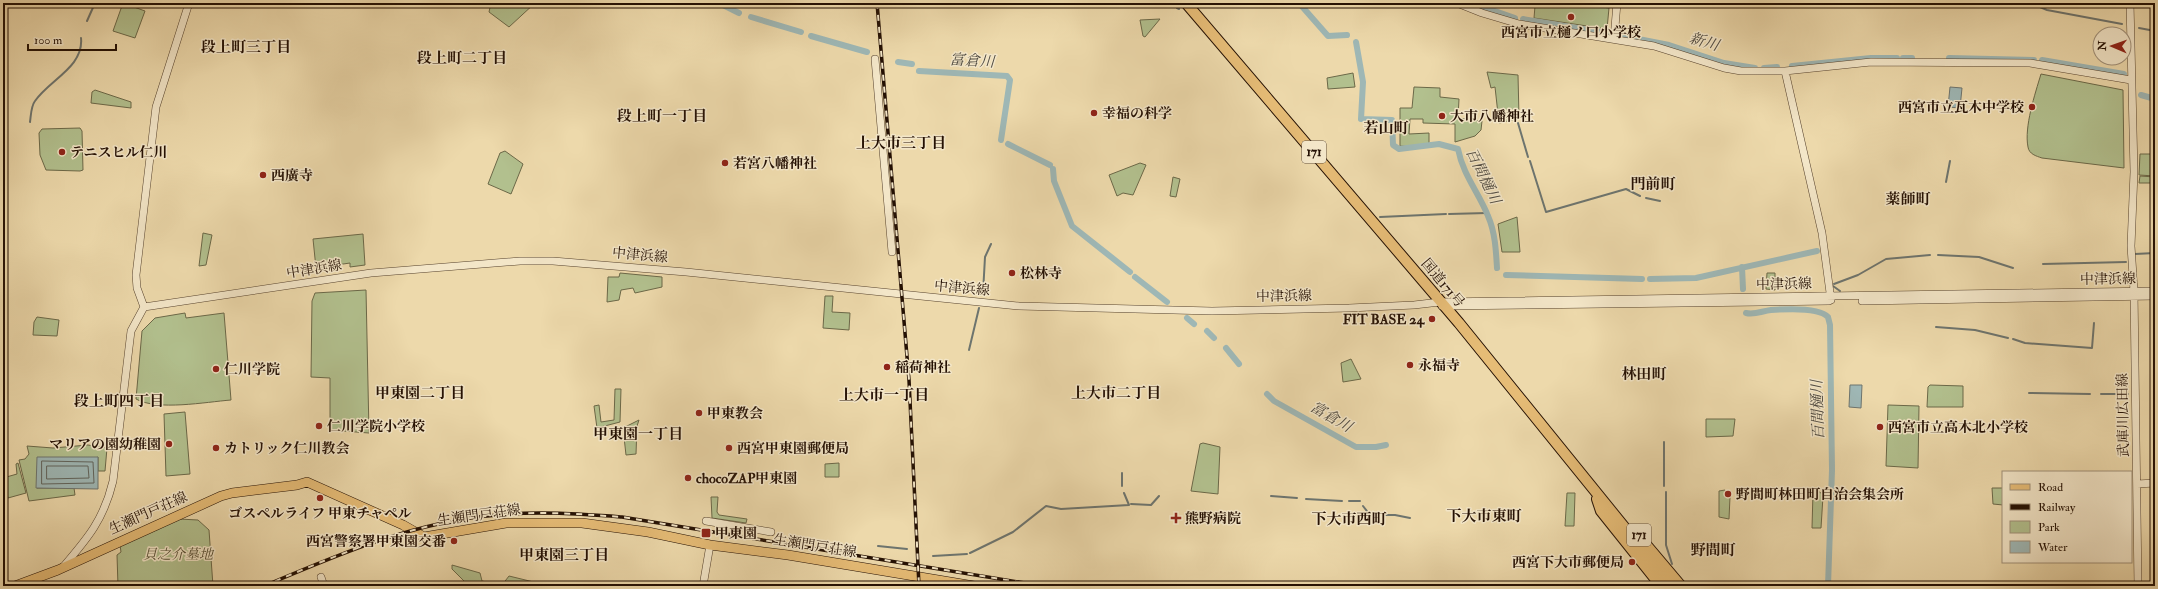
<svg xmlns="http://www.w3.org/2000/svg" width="2158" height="589" viewBox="0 0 2158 589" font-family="'IM FELL Double Pica','Noto Serif JP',serif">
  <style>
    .green { fill: #b2c08e; stroke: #6b6848 }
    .water { fill: #9eb7b5; stroke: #6d746e }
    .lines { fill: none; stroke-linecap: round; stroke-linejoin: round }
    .shore { stroke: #61645c; stroke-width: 1 }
    .stream { stroke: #6d746e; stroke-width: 2 }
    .canal { stroke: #9eb7b5; stroke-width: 6 }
    .minor-casing { stroke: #56422d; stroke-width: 8 }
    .major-casing { stroke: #241003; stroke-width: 10 }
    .highway-casing { stroke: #241003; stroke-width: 12 }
    .minor { stroke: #f3e6c8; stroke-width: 7 }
    .major { stroke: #e6bc76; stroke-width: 9 }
    .highway { stroke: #e6bc76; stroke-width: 10 }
    .rail-casing { stroke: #241003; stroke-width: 3.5 }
    .rail { stroke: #f3e6c8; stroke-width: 2; stroke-dasharray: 6; stroke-linecap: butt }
    .poi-dot { fill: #8f2418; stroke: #f3e6c8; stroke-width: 1.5 }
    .labels { text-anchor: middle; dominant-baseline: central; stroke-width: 3; stroke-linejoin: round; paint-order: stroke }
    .shield { fill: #f3e6c8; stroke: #62503e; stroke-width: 1 }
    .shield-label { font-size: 13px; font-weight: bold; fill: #241003 }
    .poi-label { font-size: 14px; font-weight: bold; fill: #241003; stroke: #f3e6c8; text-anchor: start }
    .street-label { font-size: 14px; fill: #241003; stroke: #f3e6c8 }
    .park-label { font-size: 14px; font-style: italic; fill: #564e34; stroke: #f3e6c8 }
    .water-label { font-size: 15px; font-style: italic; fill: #4f4a41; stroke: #f3e6c8 }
    .neighbourhood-label { font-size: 15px; font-weight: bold; fill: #241003; stroke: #f3e6c8 }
  </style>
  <rect width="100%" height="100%" fill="#edd9ab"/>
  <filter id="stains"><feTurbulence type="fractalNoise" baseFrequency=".005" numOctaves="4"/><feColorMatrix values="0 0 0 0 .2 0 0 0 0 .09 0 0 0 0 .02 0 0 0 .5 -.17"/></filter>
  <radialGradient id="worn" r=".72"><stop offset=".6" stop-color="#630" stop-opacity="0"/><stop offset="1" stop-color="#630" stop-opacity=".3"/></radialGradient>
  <path class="green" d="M123,3L145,11L135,38L113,31Z
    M491,3H535L509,27L489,12Z
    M1527,3H1602V7L1609,8L1607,29L1534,18L1535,6H1527Z
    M1160,19L1145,37L1143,36L1140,20Z
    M1487,72L1518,75L1519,117L1517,119L1499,123L1495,87L1491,88Z
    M1353,73L1355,87L1328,89L1327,78Z
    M2041,74L2123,90L2124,168L2042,158C2036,156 2029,154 2028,147C2024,127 2035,94 2041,74Z
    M1414,87L1440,88V97L1459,99L1458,118L1482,121L1481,130L1475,136L1455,142V124L1423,123V119H1410L1409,134L1429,133V144L1412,147L1400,146V108H1412Z
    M95,90L131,102V108L91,103L92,92Z
    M80,128L82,131L83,170L80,171L46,170L40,155L39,133L42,129Z
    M505,151L523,164L511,194L488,184L500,153Z
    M2140,154H2155V176L2139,175Z
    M1140,163L1146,165L1133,195L1123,193L1117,196L1109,175Z
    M2140,176L2155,177V183H2139Z
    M1173,177L1180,179L1176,197L1170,196Z
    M1517,217L1520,252H1502L1498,224Z
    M203,233L212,235L206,265L199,266Z
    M363,234L365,265L350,267V263L316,268L313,239Z
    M620,273L662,277V287L635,293L633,288L621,290L619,300L607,302L608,277H619Z
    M1767,273H1775V290L1766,289Z
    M366,290L369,433L330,430V378L311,377L312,301L315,293Z
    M825,296H833L832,312L850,313L849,330L823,328Z
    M185,313L186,318L224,313L231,400C206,402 157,411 136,399L142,331L155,318Z
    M37,317L59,320L57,336L33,335L34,322Z
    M1351,359L1361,379L1343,382L1341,363Z
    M1930,385L1963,386V407H1927L1928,387Z
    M615,389H621L620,422L597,428L594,406L599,405L601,422L614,420Z
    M1888,405L1919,406L1918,468L1886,466Z
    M185,412L190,474L166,476L164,414Z
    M1706,419H1735L1733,436L1706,437Z
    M639,420L637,426L636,454L626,455L623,428Z
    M1203,443L1220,447L1218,494L1191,491L1200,444Z
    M88,445L107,448L105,471H98V457L37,488H74L75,495L29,501L19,460L25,459L29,454L27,446L53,448Z
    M18,463L26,493L8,498L3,478L17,474L16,464Z
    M839,463V477H825V464Z
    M1992,488H2003V505L1993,504Z
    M1725,490L1726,496L1730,497L1729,519L1719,517V491Z
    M1813,492H1820L1823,496L1821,528H1812Z
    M1567,493H1575L1574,526H1565Z
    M711,497H718L717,512L719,515L747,519L746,523L712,518Z
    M179,519L198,520L209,530L213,586H118L117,555L121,552L120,545Z
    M452,565L480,573L482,581L502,585L509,576L550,586H469L452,569Z"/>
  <path class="water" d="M1950,87L1962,88L1960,108L1948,107Z
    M1850,385H1862L1861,408L1849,407Z
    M37,457H98V489L36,488Z"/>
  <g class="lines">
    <path class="shore" d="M42,461L93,462L94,483L42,484Z
      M47,466H88L89,478L47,479Z"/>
    <path class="stream" d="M1157,3L1172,6
      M2033,4L2047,10L2122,24
      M1177,8L1179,9
      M87,21L95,3
      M2139,28L2155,31
      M30,122C31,115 31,106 35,101C49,80 84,67 81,38
      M1518,123L1528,157
      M1530,161L1546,212L1626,189L1640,196
      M1946,182L1950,161
      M1646,198L1660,201
      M1449,214L1487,213
      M1380,217L1446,214
      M2135,254L2155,253
      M1938,255L1979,257L2013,268
      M2043,264L2126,262
      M1834,284L1858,275L1886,259L1930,255
      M1833,286L1840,291
      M983,293L985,257L991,244
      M1936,327L1975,330L2008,338
      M2013,339L2025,343L2092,348L2094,323
      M969,350L979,308
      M2029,393L2090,394
      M2101,394H2128
      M1664,442V486
      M1122,473V486
      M1666,492V545L1672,564
      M1124,493L1129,505
      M1271,496L1297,498
      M1306,499L1342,501
      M1349,501H1360
      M1131,504L1151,505L1159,496
      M1363,506L1370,515H1395L1410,518
      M878,546L907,549
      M970,553L1013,532L1046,506L1061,509L1129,505
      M933,556L967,554"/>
    <path class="canal" d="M719,3L739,13
      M1299,3L1328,36L1347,35
      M1472,3L1515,18
      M751,17L801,32
      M1523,19L1607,33
      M811,36L867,52
      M1623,36L1669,45L1724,63L1755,68
      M1356,42L1363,82L1361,119L1392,120L1393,145L1399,149L1439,144L1458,149C1463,175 1479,193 1488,216C1495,232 1496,250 1497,268
      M1903,58H1912
      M1949,58L2034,60
      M2042,60L2124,74
      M898,62L912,64
      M1792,66L1871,58H1897
      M1764,68L1777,67
      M919,71L1007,76L1010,80L1001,140
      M2141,95L2155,99
      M1008,144L1050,165
      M1053,169L1054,181L1072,226L1130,272
      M1742,267L1743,289
      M1506,275L1642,279
      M1135,277L1167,302
      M1650,279L1696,278L1817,251
      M1746,313C1755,315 1762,311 1771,310C1785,309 1819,307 1828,317L1830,325L1832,470L1828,586
      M1187,318L1194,324
      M1207,331L1214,338
      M1226,348L1239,364
      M1267,394L1274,401L1356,447H1376L1386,445"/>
    <defs>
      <path id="minor" d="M1457,3L1482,13L1519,24L1654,46L1724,68L1741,71H1785L1871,62L2030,63L2131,80
        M2130,3L2134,172L2131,246L2134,291L2138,586
        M1614,39L1617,3
        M875,59L892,252
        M1785,71L1822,233L1831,300
        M1862,301L2155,296
        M1442,306L1829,301
        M144,307L371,273L520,261H553L686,272L1019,306L1212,311L1349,308L1414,305L1440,302L2155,291
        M144,307L137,288L136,275L156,107L189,3
        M2137,484L2155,483
        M706,521L771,532
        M63,567C88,538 104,519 113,481L131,331L144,307
        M321,577L324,586
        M703,586L710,545"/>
      <path id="major" d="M15,586L58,570L221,496L232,493L297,485L307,482L403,525L424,537L506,523H582L648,532L710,545L788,555L974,586"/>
      <path id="highway" d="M1186,3L1459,323L1672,586
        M1597,499L1601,511L1661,586
        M1643,541L1681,586"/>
    </defs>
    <use href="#minor" class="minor-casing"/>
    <use href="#major" class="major-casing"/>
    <use href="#highway" class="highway-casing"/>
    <use href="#minor" class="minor"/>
    <use href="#major" class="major"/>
    <use href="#highway" class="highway"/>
    <defs>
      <path id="rail" d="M877,3L909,380L919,586
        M264,586C339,554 416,521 498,515C539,511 580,514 622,517L1043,586"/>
    </defs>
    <use href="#rail" class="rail-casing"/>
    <use href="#rail" class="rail"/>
  </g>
  <g class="poi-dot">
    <circle cx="1571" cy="17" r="4"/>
    <circle cx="2032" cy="107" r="4"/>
    <circle cx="1094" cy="113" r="4"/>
    <circle cx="1442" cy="116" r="4"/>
    <circle cx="62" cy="152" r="4"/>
    <circle cx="725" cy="163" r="4"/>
    <circle cx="263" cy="175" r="4"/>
    <circle cx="1012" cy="273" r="4"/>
    <circle cx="1432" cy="319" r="4"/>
    <circle cx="1410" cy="365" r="4"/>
    <circle cx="887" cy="367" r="4"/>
    <circle cx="216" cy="369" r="4"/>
    <circle cx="699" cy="413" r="4"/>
    <circle cx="319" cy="426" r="4"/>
    <circle cx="1880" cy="427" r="4"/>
    <circle cx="169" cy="444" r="4"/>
    <circle cx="216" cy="448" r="4"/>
    <circle cx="729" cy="448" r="4"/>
    <circle cx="688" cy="478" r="4"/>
    <circle cx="1728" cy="494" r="4"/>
    <circle cx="320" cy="498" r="4"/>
    <path d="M1174 512h4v4h4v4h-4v4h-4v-4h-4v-4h4z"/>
    <rect x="701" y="528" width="10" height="10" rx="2"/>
    <circle cx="454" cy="541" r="4"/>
    <circle cx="1632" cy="562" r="4"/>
  </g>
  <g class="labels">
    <g class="shield">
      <rect x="1302" y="141" width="24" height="22" rx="3"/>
      <rect x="1627" y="524" width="24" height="22" rx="3"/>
    </g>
    <g class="shield-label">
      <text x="1314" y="152">171</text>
      <text x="1639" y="535">171</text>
    </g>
    <g class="poi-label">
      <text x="1571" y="32" text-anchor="middle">西宮市立樋ノ口小学校</text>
      <text x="2024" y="107" text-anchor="end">西宮市立瓦木中学校</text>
      <text x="1102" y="113">幸福の科学</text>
      <text x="1450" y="116">大市八幡神社</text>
      <text x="70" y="152">テニスヒル仁川</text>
      <text x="733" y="163">若宮八幡神社</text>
      <text x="271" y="175">西廣寺</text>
      <text x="1020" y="273">松林寺</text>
      <text x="1424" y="319" text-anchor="end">FIT BASE 24</text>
      <text x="1418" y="365">永福寺</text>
      <text x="895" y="367">稲荷神社</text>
      <text x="224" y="369">仁川学院</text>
      <text x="707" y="413">甲東教会</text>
      <text x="327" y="426">仁川学院小学校</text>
      <text x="1888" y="427">西宮市立高木北小学校</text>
      <text x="161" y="444" text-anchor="end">マリアの園幼稚園</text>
      <text x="224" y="448">カトリック仁川教会</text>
      <text x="737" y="448">西宮甲東園郵便局</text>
      <text x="696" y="478">chocoZAP甲東園</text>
      <text x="1736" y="494">野間町林田町自治会集会所</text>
      <text x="320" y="513" text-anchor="middle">ゴスペルライフ 甲東チャペル</text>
      <text x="1185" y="518">熊野病院</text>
      <text x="715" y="533">甲東園</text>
      <text x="446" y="541" text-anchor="end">西宮警察署甲東園交番</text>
      <text x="1624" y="562" text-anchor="end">西宮下大市郵便局</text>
    </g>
    <g class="street-label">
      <text transform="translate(640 255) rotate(5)">中津浜線</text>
      <text transform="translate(314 269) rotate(-9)">中津浜線</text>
      <text transform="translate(2108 279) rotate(-1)">中津浜線</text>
      <text transform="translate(1443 283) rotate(50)">国道171号</text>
      <text transform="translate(1784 284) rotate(-1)">中津浜線</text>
      <text transform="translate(962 288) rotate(5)">中津浜線</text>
      <text transform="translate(1284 296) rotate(-1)">中津浜線</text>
      <text transform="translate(2123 415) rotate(-91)">武庫川広田線</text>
      <text transform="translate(148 513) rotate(-24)">生瀬門戸荘線</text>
      <text transform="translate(479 515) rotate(-8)">生瀬門戸荘線</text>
      <text transform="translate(815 546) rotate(9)">生瀬門戸荘線</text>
    </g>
    <g class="park-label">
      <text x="178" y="554">貝之介墓地</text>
    </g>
    <g class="water-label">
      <text transform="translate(1704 42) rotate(17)">新川</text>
      <text transform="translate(972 61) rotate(3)">富倉川</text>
      <text transform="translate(1483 176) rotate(64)">百間樋川</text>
      <text transform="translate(1818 410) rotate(-92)">百間樋川</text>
      <text transform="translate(1331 417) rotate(30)">富倉川</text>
    </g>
    <g class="neighbourhood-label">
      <text x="246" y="47">段上町三丁目</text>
      <text x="462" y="58">段上町二丁目</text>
      <text x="662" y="116">段上町一丁目</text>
      <text x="1386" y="128">若山町</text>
      <text x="901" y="143">上大市三丁目</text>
      <text x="1653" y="184">門前町</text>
      <text x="1908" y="199">薬師町</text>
      <text x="1644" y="374">林田町</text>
      <text x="420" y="393">甲東園二丁目</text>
      <text x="1116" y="393">上大市二丁目</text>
      <text x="884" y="395">上大市一丁目</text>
      <text x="119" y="401">段上町四丁目</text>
      <text x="638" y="434">甲東園一丁目</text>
      <text x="1484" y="516">下大市東町</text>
      <text x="1349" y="519">下大市西町</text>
      <text x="1713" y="550">野間町</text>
      <text x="564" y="555">甲東園三丁目</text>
    </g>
  </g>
  <rect width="2158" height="589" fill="none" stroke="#edd9ab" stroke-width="16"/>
  <rect x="4" y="4" width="2150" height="581" fill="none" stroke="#241003" stroke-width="2"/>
  <rect x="8" y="8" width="2142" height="573" fill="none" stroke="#241003"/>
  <rect x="2002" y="471" width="130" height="92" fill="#f3e6c8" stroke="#a09079"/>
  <rect x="2010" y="484" width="20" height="6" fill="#e6bc76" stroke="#a09079"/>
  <text x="2038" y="491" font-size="12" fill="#241003">Road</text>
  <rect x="2010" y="504" width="20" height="6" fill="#241003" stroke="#a09079"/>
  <text x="2038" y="511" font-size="12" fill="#241003">Railway</text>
  <rect x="2010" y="521" width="20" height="12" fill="#b2c08e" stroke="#a09079"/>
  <text x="2038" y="531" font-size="12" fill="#241003">Park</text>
  <rect x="2010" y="541" width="20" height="12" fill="#9eb7b5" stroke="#a09079"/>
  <text x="2038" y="551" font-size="12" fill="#241003">Water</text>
  <g transform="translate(2112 46) rotate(272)"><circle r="19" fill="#f3e6c8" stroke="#a09079"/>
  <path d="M0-3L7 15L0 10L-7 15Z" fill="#8f2418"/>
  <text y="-6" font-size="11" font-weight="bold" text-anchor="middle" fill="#241003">N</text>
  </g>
  <path d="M28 44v6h88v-6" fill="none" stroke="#241003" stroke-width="2"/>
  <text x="34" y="44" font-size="12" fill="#241003" stroke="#f3e6c8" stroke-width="3" paint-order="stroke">100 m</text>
  <rect width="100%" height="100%" filter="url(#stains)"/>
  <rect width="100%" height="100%" fill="url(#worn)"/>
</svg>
